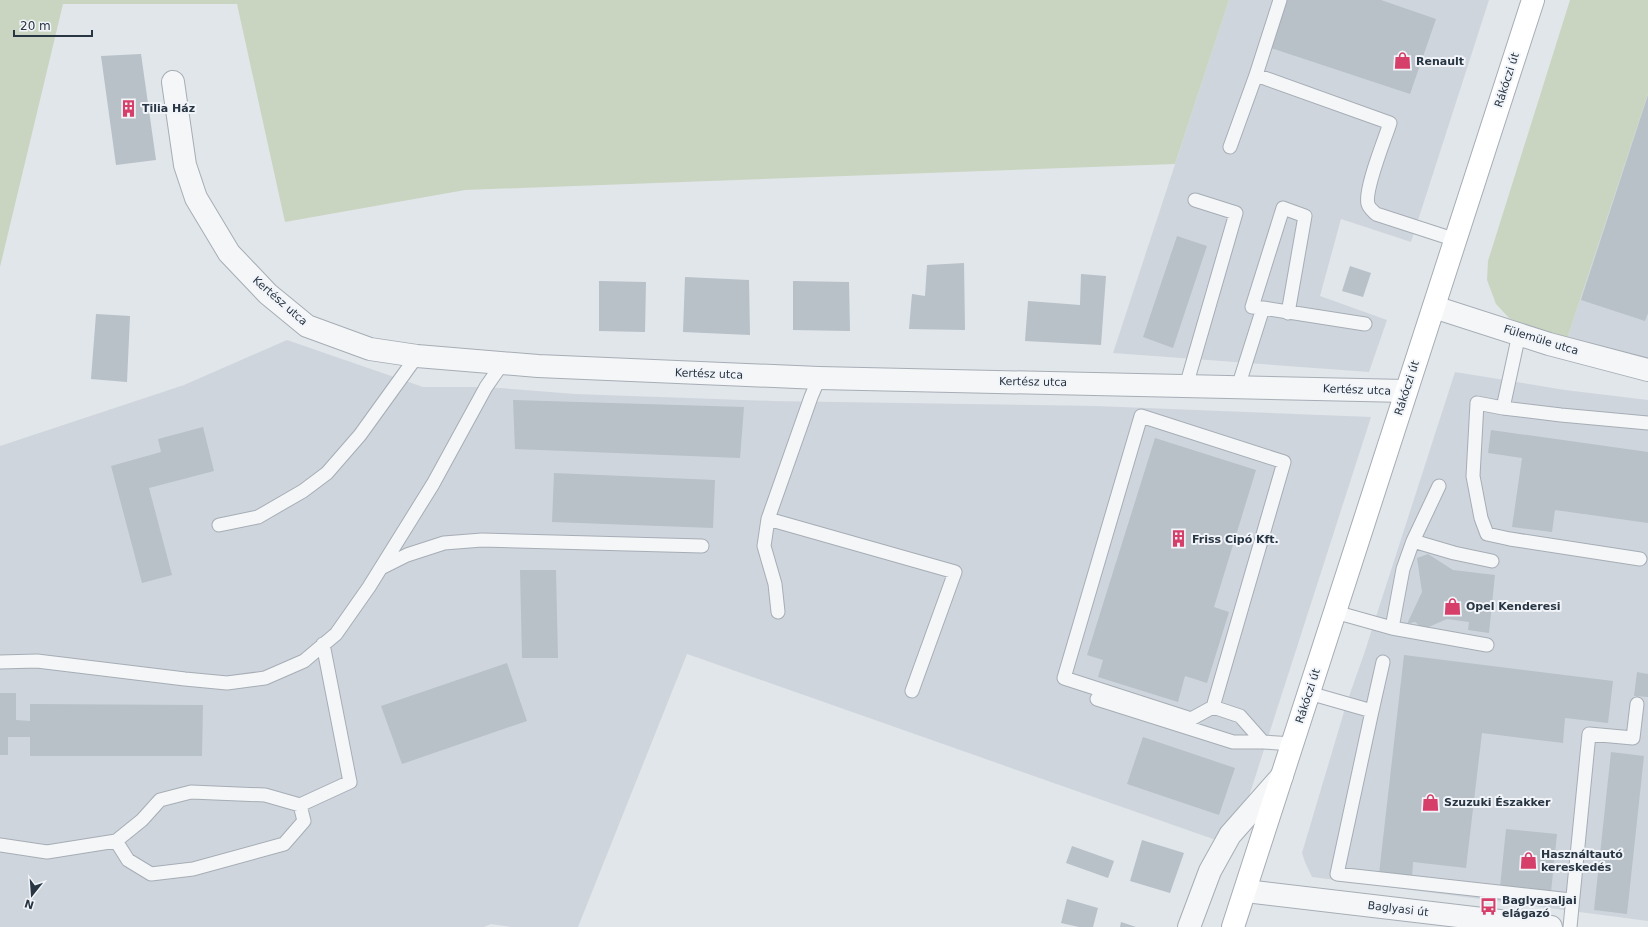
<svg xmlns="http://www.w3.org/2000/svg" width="1648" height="927" viewBox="0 0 1648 927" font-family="'DejaVu Sans',sans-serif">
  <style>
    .built { fill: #cfd5dd }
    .green { fill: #c9d5c1 }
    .building { fill: #b8c0c8 }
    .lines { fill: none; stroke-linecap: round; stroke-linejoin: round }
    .service-casing { stroke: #a6adb5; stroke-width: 15 }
    .minor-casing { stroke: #a6adb5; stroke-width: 24 }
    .secondary-casing { stroke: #a6adb5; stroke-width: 24 }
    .service { stroke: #f4f6f8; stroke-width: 13 }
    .minor { stroke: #f4f6f8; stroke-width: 22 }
    .secondary { stroke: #fff; stroke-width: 22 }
    .labels { text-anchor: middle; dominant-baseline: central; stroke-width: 4; stroke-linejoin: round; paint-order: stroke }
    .poi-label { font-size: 11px; font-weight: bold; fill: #283543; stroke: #f1f4f8; text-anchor: start }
    .street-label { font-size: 11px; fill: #283543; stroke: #f1f4f8 }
  </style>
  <rect width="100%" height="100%" fill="#e1e6ea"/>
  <path class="built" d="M1229,0H1489L1411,242L1341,219L1320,296L1387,320L1369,372L1113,353Z
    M1648,94V361L1567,339Z
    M287,340L423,387H486L576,394L773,401L1096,406L1371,417L1233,846L687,654L578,927H511L491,924L484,927H0V446L184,385Z
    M1455,372L1565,390L1648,400V921L1312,877L1305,862L1302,853L1346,705L1364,654Z"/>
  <path class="green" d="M0,0H1229L1175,164L465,190L285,222L237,4H63L0,267Z
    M1570,0H1648V94L1567,339L1526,326L1509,318L1496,304L1487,280L1488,261Z"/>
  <path class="building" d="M1286,0H1381L1436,19L1410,94L1271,48Z
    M141,54L156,160L116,165L101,56Z
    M1648,95V313L1645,321L1581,300Z
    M1177,236L1207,246L1173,348L1143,337Z
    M964,263L965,330L909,329L912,294L925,296L927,265Z
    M1350,266L1371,273L1363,297L1342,291Z
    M1081,274L1106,276L1101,345L1025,341L1028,301L1080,305Z
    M685,277L749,280L750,335L683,332Z
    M599,281L646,282L645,332L599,331Z
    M793,281L849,282L850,331L793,330Z
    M96,314L130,316L127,382L91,379Z
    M513,400L744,407L740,458L515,449Z
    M203,427L214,471L149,488L172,575L142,583L111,466L161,452L158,439Z
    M1491,430L1648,452V523L1555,510L1552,532L1512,527L1522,458L1488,453Z
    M1155,438L1256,470L1214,607L1229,612L1207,683L1185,676L1178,702L1098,677L1103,660L1087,655Z
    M554,473L715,480L713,528L552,522Z
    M1428,554L1453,570L1495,575L1489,633L1468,630L1469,622L1447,619L1424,629L1415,622L1407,624L1422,592L1417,558Z
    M520,570H556L558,658H522Z
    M1404,655L1613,681L1608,723L1565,718L1563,743L1482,733L1466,868L1413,862L1412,878L1379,874Z
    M507,663L527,721L402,764L381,706Z
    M1637,672L1648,674V697L1634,696Z
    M0,693H16V720L30,721V704L203,705L202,756H30V737H8V755H0Z
    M1143,737L1235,768L1219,815L1127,784Z
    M1611,752L1644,756L1627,914L1594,910Z
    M1506,829L1557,834L1551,892L1500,887Z
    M1142,840L1184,853L1170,893L1130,881Z
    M1072,846L1114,861L1108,878L1066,863Z
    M1067,899L1098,908L1093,927H1079L1061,923Z
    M1121,922L1136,927H1120Z"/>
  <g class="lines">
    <defs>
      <path id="service" d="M1280,0L1256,75L1390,123C1385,139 1364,190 1368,204C1369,208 1373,211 1376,214L1456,240
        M1230,147L1256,75
        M1263,308L1252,307L1283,208L1305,216L1288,313
        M1519,334L1503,408L1561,415L1648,423
        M819,378L811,397L768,519L955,572L912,691
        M1186,386L1236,213L1195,200
        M1238,387L1263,308L1365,324
        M1503,408L1477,403L1473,476L1481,518L1487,534L1510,539L1640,559
        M768,519L764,546L775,584L778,612
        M219,525L258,517L303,491L327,473L360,435L417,356
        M1413,541L1439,486
        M381,568L407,555L444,543L482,540L702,546
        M1335,612L1392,628L1403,569L1413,541L1454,553L1492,561
        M1392,628L1487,645
        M0,662L37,661L185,679L227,683L265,678L304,661L336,634L369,587L433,484L486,387L502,364
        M1309,693L1372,711L1337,874L1571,900
        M1097,699L1233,742H1263L1293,744
        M1213,707L1191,719L1064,678L1141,416L1284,462L1213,707L1240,716L1263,742
        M1372,711L1383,662
        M116,841L128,860L151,874L193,869L284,844L304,821L300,805
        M0,845L47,852L116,841L142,820L160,800L191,792L265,795L300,805L350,782L323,644
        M1570,927L1589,734L1633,738L1637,704"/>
      <path id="minor" d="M173,82L185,165L196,198L229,253L268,294L307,326L370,349L417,356L538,366L819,378L1406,391
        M1434,307L1549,344L1648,370
        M1246,891L1551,927
        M1189,927L1210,871L1230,835L1282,776"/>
      <path id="secondary" d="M1233,927L1533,0"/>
    </defs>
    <use href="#service" class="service-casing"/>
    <use href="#minor" class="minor-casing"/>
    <use href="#secondary" class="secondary-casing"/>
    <use href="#service" class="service"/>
    <use href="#minor" class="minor"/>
    <use href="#secondary" class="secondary"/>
  </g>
  <defs>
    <symbol id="shop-bare" viewBox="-9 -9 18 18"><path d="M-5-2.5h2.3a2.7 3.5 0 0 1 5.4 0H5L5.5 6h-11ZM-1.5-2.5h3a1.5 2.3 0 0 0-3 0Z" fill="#d63f69" stroke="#f1f4f8" stroke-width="2.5" paint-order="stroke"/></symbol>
    <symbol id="building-bare" viewBox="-9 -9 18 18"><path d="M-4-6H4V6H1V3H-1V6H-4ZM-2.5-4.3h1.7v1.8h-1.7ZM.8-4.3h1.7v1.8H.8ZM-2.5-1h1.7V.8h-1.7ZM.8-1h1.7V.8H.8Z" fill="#d63f69" stroke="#f1f4f8" stroke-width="2.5" paint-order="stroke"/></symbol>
    <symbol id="bus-bare" viewBox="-9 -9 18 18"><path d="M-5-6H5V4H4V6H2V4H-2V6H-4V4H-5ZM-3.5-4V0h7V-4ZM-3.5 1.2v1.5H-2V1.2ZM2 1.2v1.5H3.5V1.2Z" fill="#d63f69" stroke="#f1f4f8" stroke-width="2.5" paint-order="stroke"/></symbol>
  </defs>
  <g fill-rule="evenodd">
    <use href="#shop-bare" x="1390" y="48" width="25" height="25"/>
    <use href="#building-bare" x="116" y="96" width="25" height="25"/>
    <use href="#building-bare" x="1166" y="526" width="25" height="25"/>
    <use href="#shop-bare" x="1440" y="594" width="25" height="25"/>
    <use href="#shop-bare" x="1418" y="790" width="25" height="25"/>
    <use href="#shop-bare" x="1516" y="848" width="25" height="25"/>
    <use href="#bus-bare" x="1476" y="894" width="25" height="25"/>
  </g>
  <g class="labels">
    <g class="poi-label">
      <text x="1416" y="61">Renault</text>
      <text x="142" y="108">Tilia Ház</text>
      <text x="1192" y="539">Friss Cipó Kft.</text>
      <text x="1466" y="606">Opel Kenderesi</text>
      <text x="1444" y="802">Szuzuki Északker</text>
      <text x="1541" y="854">Használtautó<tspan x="1541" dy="13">kereskedés</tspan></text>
      <text x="1502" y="900">Baglyasaljai<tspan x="1502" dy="13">elágazó</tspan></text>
    </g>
    <g class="street-label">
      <text transform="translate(1507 80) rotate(-72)">Rákóczi út</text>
      <text transform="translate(280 301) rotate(41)">Kertész utca</text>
      <text transform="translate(1541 340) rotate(17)">Fülemüle utca</text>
      <text transform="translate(709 374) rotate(2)">Kertész utca</text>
      <text transform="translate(1033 382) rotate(1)">Kertész utca</text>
      <text transform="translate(1407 388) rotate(-72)">Rákóczi út</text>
      <text transform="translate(1357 390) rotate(2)">Kertész utca</text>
      <text transform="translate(1308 696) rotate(-72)">Rákóczi út</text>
      <text transform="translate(1398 909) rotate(7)">Baglyasi út</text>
    </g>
  </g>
  <g transform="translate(32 895) rotate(197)" stroke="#f1f4f8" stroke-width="3" paint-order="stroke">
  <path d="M0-3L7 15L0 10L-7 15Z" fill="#283543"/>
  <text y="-6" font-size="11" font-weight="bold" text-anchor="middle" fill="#283543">N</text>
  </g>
  <path d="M14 30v6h78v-6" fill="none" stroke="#283543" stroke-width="2"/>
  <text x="20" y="30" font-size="12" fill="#283543" stroke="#f1f4f8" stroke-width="3" paint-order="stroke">20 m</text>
</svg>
